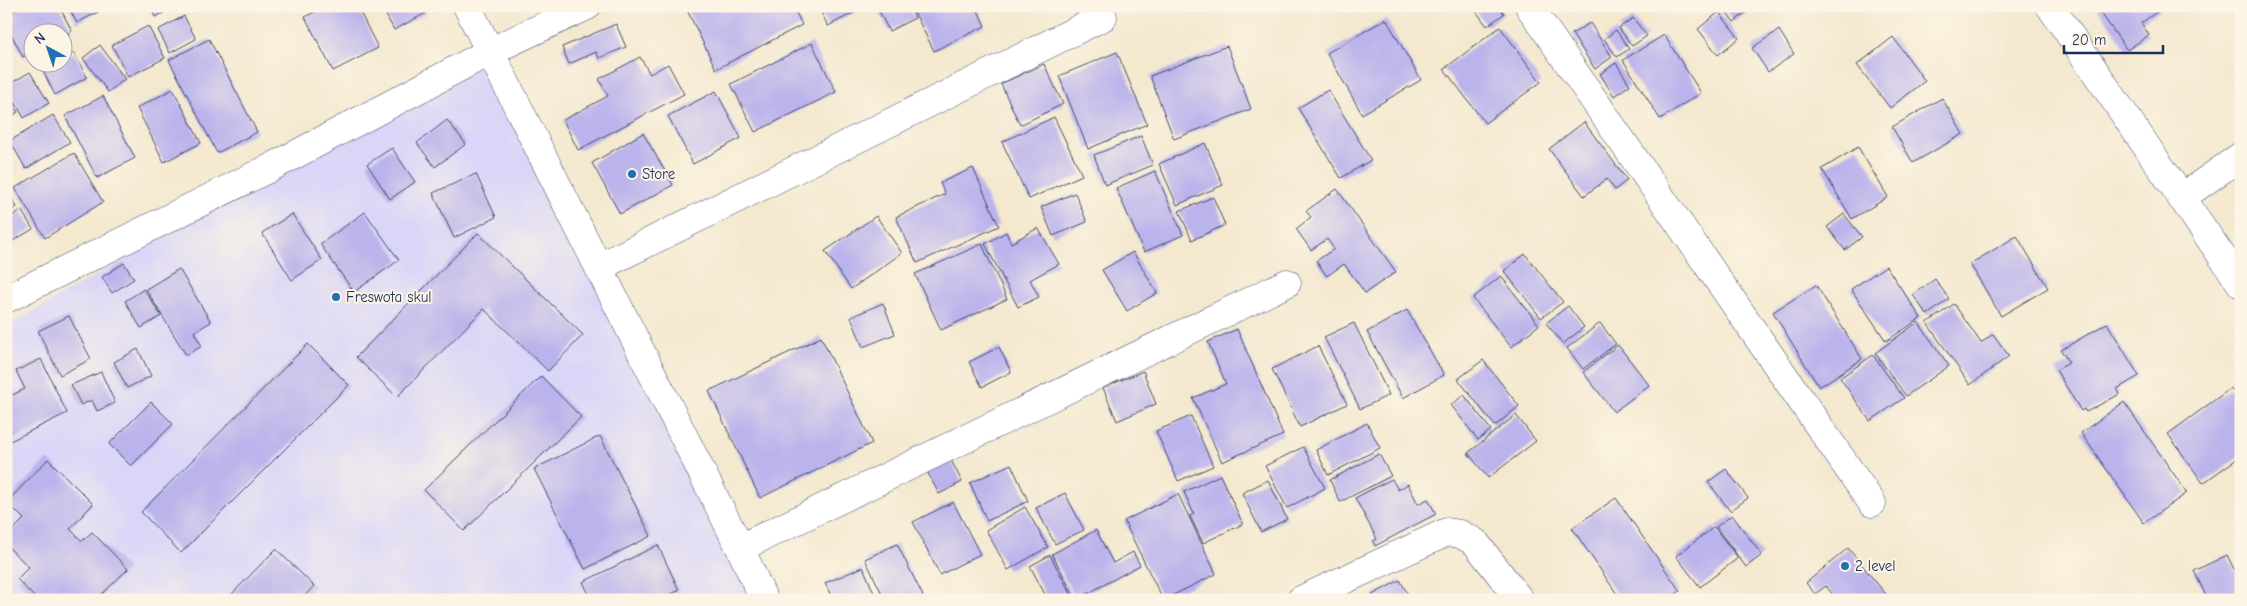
<svg xmlns="http://www.w3.org/2000/svg" width="2247" height="606" viewBox="0 0 2247 606" font-family="'Comic Neue',sans-serif">
  <style>
    .built { fill: #dad6f7 }
    .building { fill: #bbb3eb }
    .lines { fill: none; stroke-linecap: round; stroke-linejoin: round }
    .minor-casing { stroke: #3c4b6f; stroke-width: 29 }
    .minor { stroke: #fff; stroke-width: 28 }
    .poi-dot { fill: #1f6fb2; stroke: #fcf5e5; stroke-width: 2 }
    .labels { text-anchor: middle; dominant-baseline: central; stroke-width: 4; stroke-linejoin: round; paint-order: stroke }
    .poi-label { font-size: 15px; fill: #1b2f5e; stroke: #fcf5e5; text-anchor: start }
  </style>
  <rect width="100%" height="100%" fill="#fcf5e5"/>
  <filter id="ink" filterUnits="userSpaceOnUse"><feTurbulence type="fractalNoise" baseFrequency=".02" numOctaves="2"/><feDisplacementMap in="SourceGraphic" scale="10" xChannelSelector="R" yChannelSelector="G"/><feConvolveMatrix kernelMatrix="1 2 1 2 8 2 1 2 1" color-interpolation-filters="sRGB"/></filter>
  <filter id="wash" filterUnits="userSpaceOnUse"><feTurbulence type="fractalNoise" baseFrequency=".0096" numOctaves="4" result="noise"/><feDisplacementMap in="SourceGraphic" scale="20" xChannelSelector="R" yChannelSelector="G"/><feGaussianBlur stdDeviation="1.12" result="paint"/><feColorMatrix in="noise" values="0 0 0 0 0 0 0 0 0 0 0 0 0 0 0 0 0 1.4 0 .05"/><feComposite in="paint" operator="in"/></filter>
  <g filter="url(#wash)">
    <rect width="100%" height="100%" fill="#f4e8cf"/>
    <path class="built" d="M489,52L764,600H6V327Z"/>
    <g id="blocks">
      <path class="building" d="M22,6H59L72,31L62,36V32H32V52L23,57L6,24V15Z
        M68,6H109L77,23Z
        M150,6H177L155,17Z
        M325,6H357L378,48L333,71L305,17Z
        M381,6H422L426,13L394,30Z
        M685,6H793L802,25L716,69Z
        M818,6H867L828,26Z
        M882,6H909L915,18L889,31L878,9Z
        M911,6H976L985,26L934,51Z
        M1472,6H1499L1504,14L1487,26Z
        M1722,6H1754L1734,22Z
        M2096,6H2165L2141,23L2149,35L2127,50Z
        M1719,12L1739,38L1718,55L1698,29Z
        M184,16L196,39L170,53L158,30Z
        M1633,18L1647,36L1632,46L1619,28Z
        M1386,19L1421,80L1362,114L1327,53Z
        M1590,23L1612,57L1595,69L1572,34Z
        M616,24L626,47L599,58L596,52L569,64L562,47Z
        M148,26L165,58L128,77L112,45Z
        M1500,27L1541,82L1485,123L1444,69Z
        M1616,30L1629,49L1617,57L1604,39Z
        M1779,30L1794,54L1768,72L1752,48Z
        M1664,35L1701,93L1660,119L1623,60Z
        M1893,37L1925,81L1890,108L1857,65Z
        M209,39L257,132L217,153L169,60Z
        M812,43L836,92L755,132L731,84Z
        M100,45L125,79L108,92L83,58Z
        M1227,46L1251,109L1174,139L1150,76Z
        M1117,52L1147,124L1088,149L1059,76Z
        M74,53L87,77L55,95L42,69L55,62H62V59Z
        M640,57L650,74L668,64L684,94L578,150L563,120L608,96L599,79Z
        M1616,63L1630,85L1614,96L1600,74Z
        M1044,64L1063,104L1020,125L1001,84Z
        M30,72L49,103L24,118L6,86Z
        M173,89L201,143L164,162L137,108Z
        M1328,90L1371,160L1341,178L1298,108Z
        M716,91L741,138L693,164L668,116Z
        M6,93L18,112L6,120Z
        M103,96L135,158L97,178L65,116Z
        M1942,98L1963,134L1913,163L1892,127Z
        M53,115L70,142L26,169L10,141Z
        M1054,117L1082,175L1029,199L1002,142Z
        M447,120L466,144L435,167L417,143Z
        M1584,122L1627,180L1615,190L1607,179L1584,196L1549,149Z
        M643,133L673,185L620,214L592,163Z
        M1141,136L1153,165L1105,185L1094,155Z
        M1205,143L1223,185L1177,205L1159,164Z
        M1858,147L1888,197L1852,219L1822,169Z
        M392,148L415,182L390,199L367,164Z
        M74,153L103,202L45,238L15,188Z
        M973,168L999,226L917,263L896,217L945,194L940,183Z
        M1155,171L1183,235L1144,252L1116,188Z
        M476,174L496,217L454,238L433,193Z
        M1337,189L1396,272L1365,293L1344,264L1327,276L1316,261L1334,249L1327,239L1311,250L1296,229L1311,217L1306,211Z
        M6,190L17,207L6,213Z
        M1075,193L1087,222L1053,236L1041,207Z
        M1213,197L1225,225L1192,240L1179,211Z
        M21,210L33,229L6,245V220Z
        M365,212L399,260L354,292L320,244Z
        M292,214L322,260L292,280L262,233Z
        M1844,214L1862,237L1845,250L1827,227Z
        M876,216L902,253L851,289L825,251Z
        M1038,228L1059,264L1030,280L1039,297L1018,307L985,244L1006,232L1011,243Z
        M478,233L583,335L548,371L484,309L397,397L356,357Z
        M2017,236L2048,288L2001,316L1970,264Z
        M982,244L1007,299L941,330L915,274Z
        M1133,252L1157,293L1127,311L1102,270Z
        M1525,254L1563,302L1541,318L1504,271Z
        M124,263L134,279L112,293L102,277Z
        M1886,266L1921,318L1886,341L1851,289Z
        M179,269L211,322L194,332L202,346L186,355L146,289Z
        M1501,276L1539,325L1511,347L1473,298Z
        M1935,279L1949,299L1927,315L1913,295Z
        M1816,285L1862,359L1819,387L1773,312Z
        M144,289L161,316L141,328L125,301Z
        M883,303L895,334L863,347L851,317Z
        M1954,304L1981,343L1993,334L2009,356L1970,385L1927,323Z
        M1568,306L1584,327L1563,344L1546,323Z
        M1407,310L1444,375L1403,398L1367,332Z
        M69,316L91,359L60,375L38,331Z
        M1918,322L1949,366L1906,396L1875,353Z
        M1354,323L1389,395L1360,409L1324,337Z
        M1600,323L1616,344L1583,369L1567,348Z
        M2107,323L2139,376L2117,389L2120,394L2086,412L2084,409L2081,411L2056,370L2069,363L2061,350Z
        M1237,329L1283,435L1222,462L1193,398L1226,384L1208,342Z
        M821,337L872,443L760,498L709,391Z
        M308,344L349,385L181,553L141,512Z
        M1618,345L1649,385L1614,412L1583,372Z
        M1318,346L1347,404L1300,427L1272,369Z
        M999,347L1011,372L982,387L969,362Z
        M138,349L151,376L127,388L114,362Z
        M1873,355L1904,398L1870,421L1840,378Z
        M41,359L67,413L6,443V394L8,397L25,389L16,371Z
        M1483,360L1519,406L1495,426L1458,379Z
        M1143,371L1156,404L1117,421L1103,388Z
        M101,372L115,403L97,411L92,400L81,405L71,385Z
        M541,376L581,417L464,531L424,490Z
        M2231,388L2241,401V456L2203,483L2168,434Z
        M1464,395L1491,430L1478,440L1451,405Z
        M151,402L173,424L131,466L109,444Z
        M2124,402L2187,493L2144,523L2081,433Z
        M1516,415L1536,441L1488,478L1468,453Z
        M1191,416L1213,466L1178,481L1156,431Z
        M1367,423L1380,448L1328,475L1316,450Z
        M600,436L651,536L585,569L534,469Z
        M1303,447L1325,488L1287,508L1265,466Z
        M947,452L962,482L939,494L923,464Z
        M1379,454L1391,476L1340,502L1330,480Z
        M48,459L93,504L70,529L82,541L92,532L128,569L96,600H37L17,579L29,567L6,545V537L24,519L7,502Z
        M1011,464L1028,501L987,521L970,483Z
        M1726,469L1748,498L1730,511L1708,482Z
        M1220,475L1243,524L1203,543L1190,516L1194,514L1184,492Z
        M1392,479L1398,490L1408,484L1418,504L1428,499L1436,514L1375,546L1373,541L1377,539L1355,498Z
        M1268,480L1287,519L1261,532L1242,493Z
        M1065,493L1084,530L1055,544L1036,508Z
        M1178,494L1216,574L1163,600L1124,521Z
        M1616,498L1680,591L1667,600H1621L1572,528Z
        M953,502L980,554L940,575L913,522Z
        M1025,507L1048,547L1008,570L986,530Z
        M1732,515L1762,555L1746,567L1716,527Z
        M1714,527L1738,558L1700,587L1676,556Z
        M1096,530L1113,563L1133,552L1140,565L1076,600L1052,554Z
        M897,544L923,596L916,600H885L865,559Z
        M658,545L679,590L660,600H592L583,582Z
        M1848,548L1889,598L1887,600H1837L1826,586L1815,594L1806,583Z
        M276,549L314,586L301,600H226Z
        M1050,555L1074,600H1048L1030,566Z
        M2227,555L2241,583V600H2208L2194,571Z
        M863,567L877,600H833L825,583Z
        M1400,580L1411,600H1375L1372,595Z"/>
    </g>
  </g>
  <g filter="url(#ink)">
    <use href="#blocks" fill-opacity="0" stroke="#3c4b6f" stroke-width="1"/>
    <g class="lines">
      <defs>
        <path id="minor" d="M467,6L740,548L764,600
          M1529,6L1872,503
          M2050,6L2241,284
          M2181,198L2241,156
          M599,267L1103,17
          M6,299L270,168L489,52L587,6
          M740,548L1287,283
          M1301,600L1447,532L1460,534L1475,542L1520,600"/>
      </defs>
      <use href="#minor" class="minor-casing"/>
      <use href="#minor" class="minor"/>
    </g>
  </g>
  <g class="poi-dot">
    <circle cx="632" cy="174" r="5"/>
    <circle cx="336" cy="297" r="5"/>
    <circle cx="1845" cy="566" r="5"/>
  </g>
  <g class="labels">
    <g class="poi-label">
      <text x="642" y="174">Store</text>
      <text x="346" y="297">Freswota skul</text>
      <text x="1855" y="566">2 level</text>
    </g>
  </g>
  <rect width="2247" height="606" fill="none" stroke="#fcf5e5" stroke-width="25"/>
  <g transform="translate(48 48) rotate(320)"><circle r="24" fill="#fcf5e5" stroke="#a2a6af"/>
  <path d="M0-4L9 19L0 12L-9 19Z" fill="#1f6fb2"/>
  <text y="-8" font-size="14" font-weight="bold" text-anchor="middle" fill="#1b2f5e">N</text>
  </g>
  <path d="M2064 45v8h99v-8" fill="none" stroke="#1b2f5e" stroke-width="2.5"/>
  <text x="2072" y="45" font-size="15" fill="#1b2f5e" stroke="#fcf5e5" stroke-width="4" paint-order="stroke">20 m</text>
</svg>
